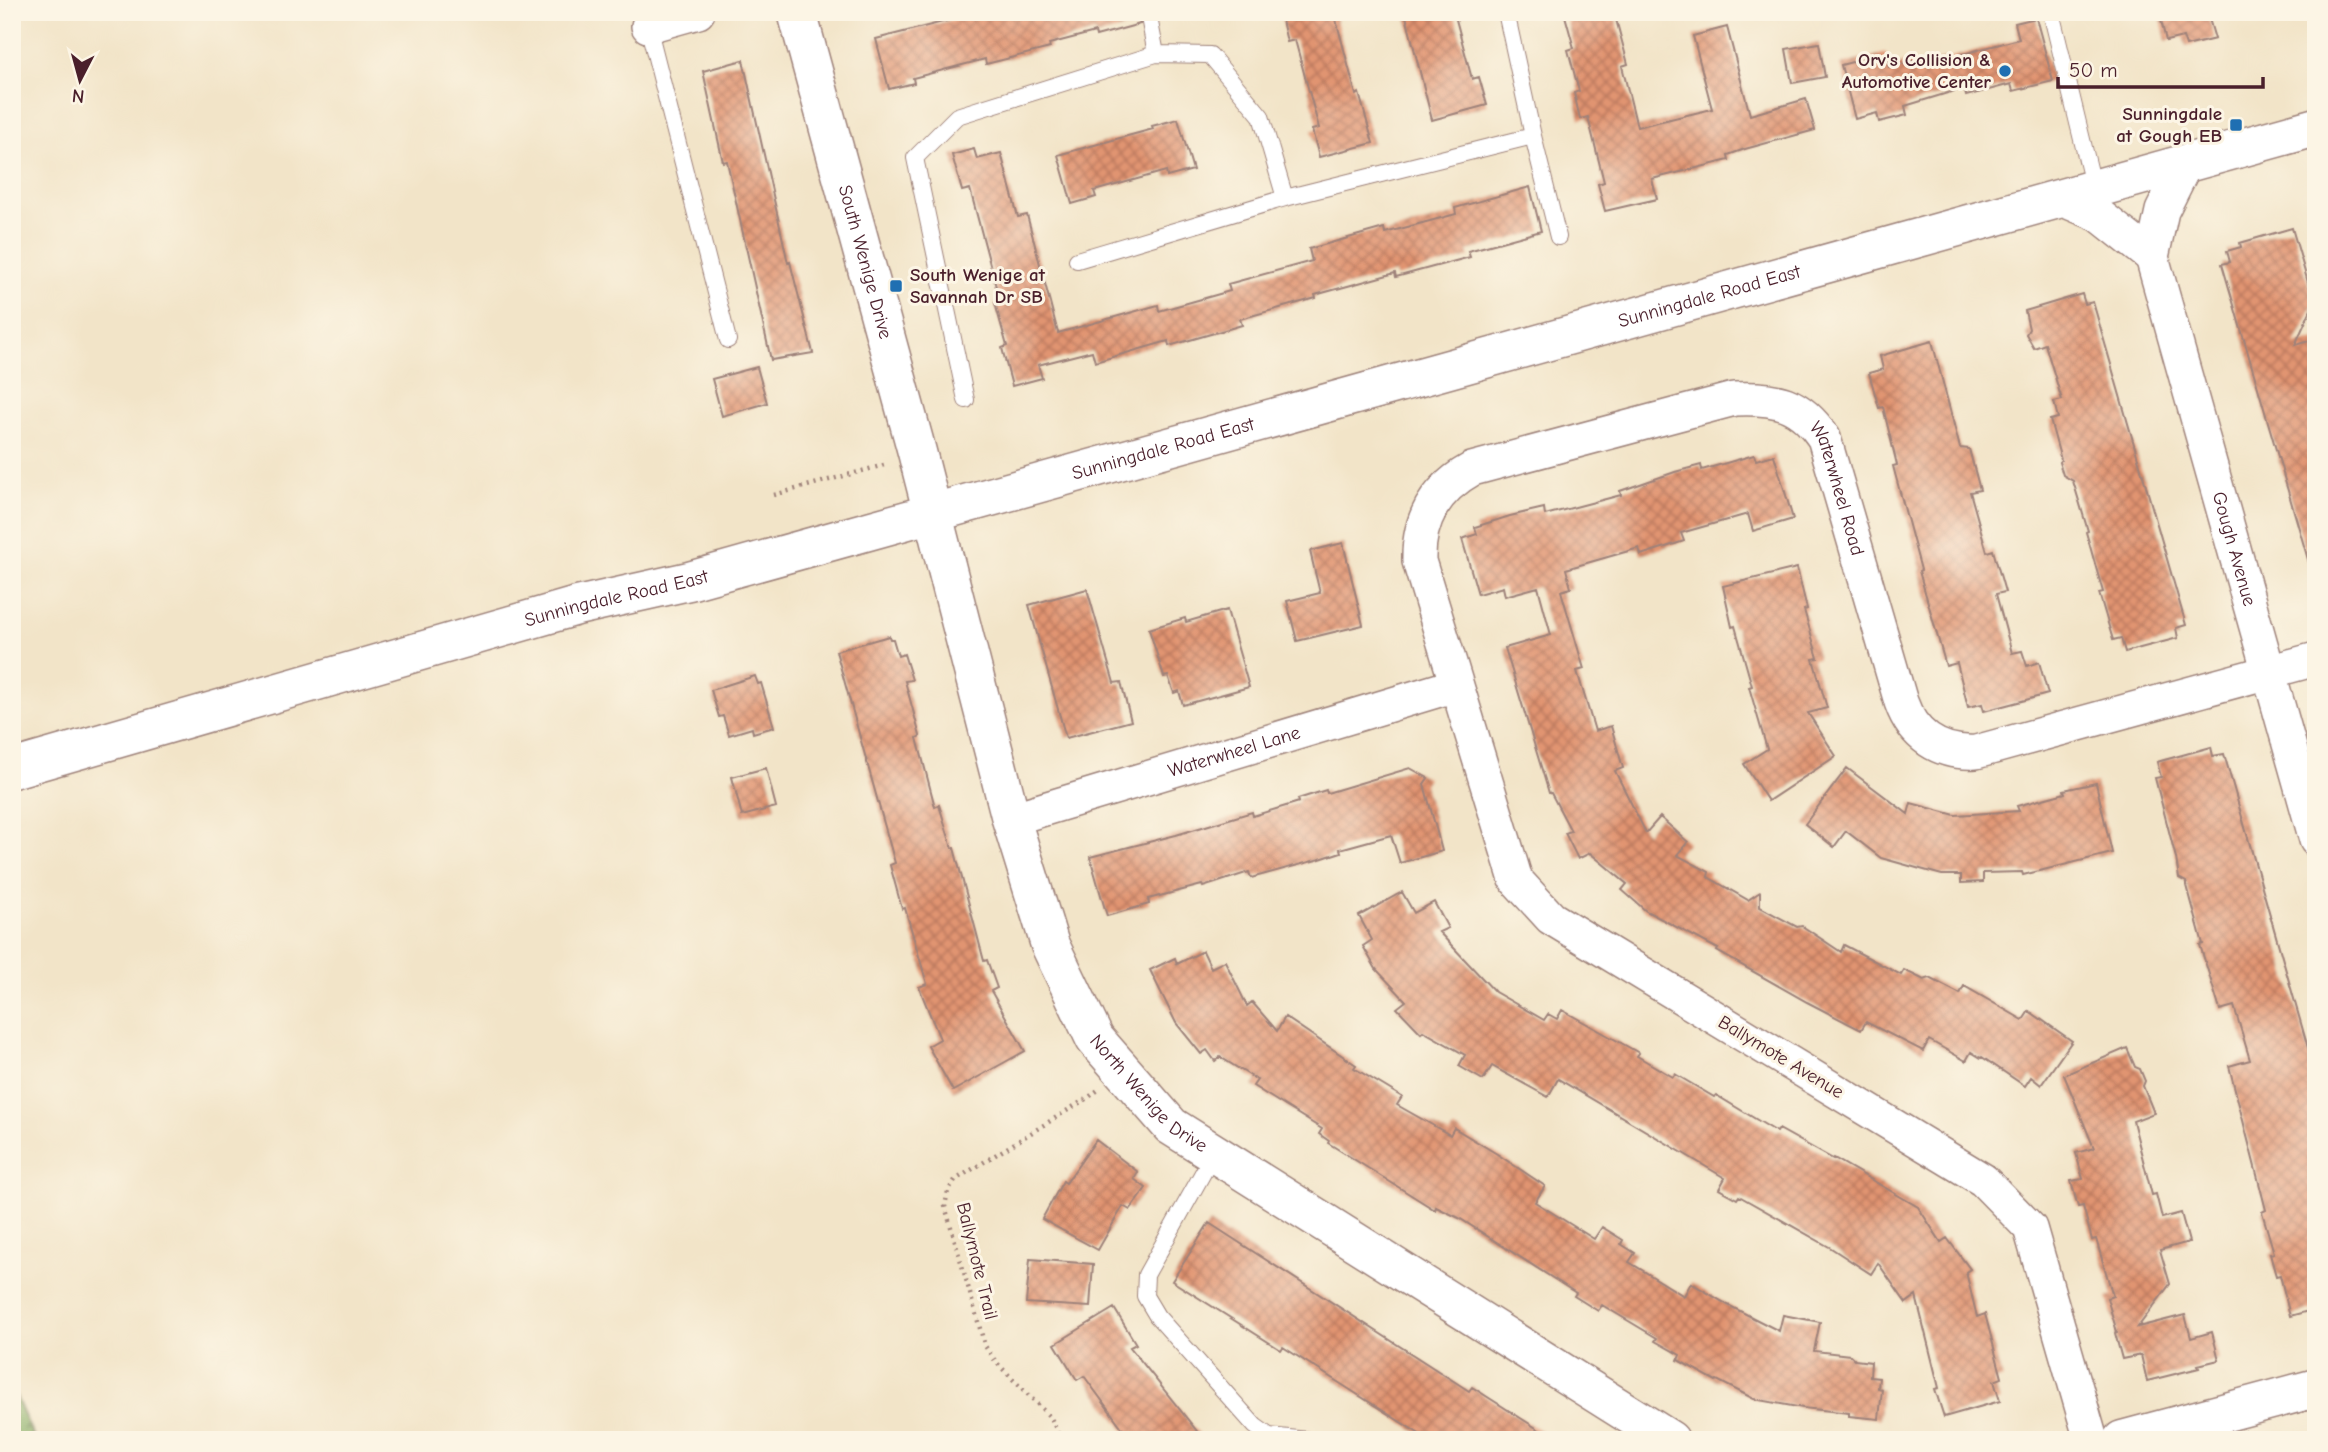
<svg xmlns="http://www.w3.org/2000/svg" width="2328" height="1452" viewBox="0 0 2328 1452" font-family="'Comic Neue',sans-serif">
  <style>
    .forest { fill: url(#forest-firs); stroke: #686646; stroke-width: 2 }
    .building { fill: url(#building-cross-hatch) }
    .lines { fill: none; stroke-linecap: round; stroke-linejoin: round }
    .lane-casing { stroke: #9e827a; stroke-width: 18 }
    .street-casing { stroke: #9e827a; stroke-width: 36 }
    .secondary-casing { stroke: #9e827a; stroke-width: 41 }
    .path { stroke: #9e827a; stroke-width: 4.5; stroke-dasharray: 2 5; stroke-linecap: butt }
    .lane { stroke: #fff; stroke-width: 16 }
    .street { stroke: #fff; stroke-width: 33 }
    .secondary { stroke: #fff; stroke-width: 38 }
    .poi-dot { fill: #1f6fb2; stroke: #fcf5e5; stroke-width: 2.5 }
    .labels { text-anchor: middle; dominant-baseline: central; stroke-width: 6; stroke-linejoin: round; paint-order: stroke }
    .poi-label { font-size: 19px; font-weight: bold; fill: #4a1f2b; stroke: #fcf5e5; text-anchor: end }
    .street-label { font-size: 19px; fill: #4a1f2b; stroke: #fcf5e5 }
  </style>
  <defs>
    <pattern id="forest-firs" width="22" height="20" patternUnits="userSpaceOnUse" patternTransform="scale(1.75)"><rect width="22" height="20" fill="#86ac62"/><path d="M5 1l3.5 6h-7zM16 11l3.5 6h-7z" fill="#708b51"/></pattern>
    <pattern id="building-cross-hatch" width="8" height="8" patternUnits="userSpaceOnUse" patternTransform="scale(1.75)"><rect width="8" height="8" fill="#e19471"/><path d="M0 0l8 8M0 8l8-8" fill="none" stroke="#b8785d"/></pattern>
  </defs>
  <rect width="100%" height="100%" fill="#fcf5e5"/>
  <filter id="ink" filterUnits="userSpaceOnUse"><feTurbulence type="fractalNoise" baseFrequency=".0143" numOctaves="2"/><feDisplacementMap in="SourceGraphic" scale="14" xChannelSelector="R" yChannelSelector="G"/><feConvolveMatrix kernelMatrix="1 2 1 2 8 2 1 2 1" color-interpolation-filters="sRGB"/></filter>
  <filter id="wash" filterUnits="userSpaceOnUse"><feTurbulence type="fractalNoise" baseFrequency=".00686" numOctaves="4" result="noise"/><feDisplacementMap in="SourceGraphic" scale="28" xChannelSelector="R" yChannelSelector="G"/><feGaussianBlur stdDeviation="1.57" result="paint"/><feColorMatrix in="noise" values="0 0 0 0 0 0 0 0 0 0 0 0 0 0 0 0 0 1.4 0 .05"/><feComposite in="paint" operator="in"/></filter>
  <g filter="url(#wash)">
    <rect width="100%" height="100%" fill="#f2e4c8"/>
    <path class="forest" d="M12,1388L35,1440H12Z"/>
    <g id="blocks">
      <path class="building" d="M982,12H1138L1140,24L1096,36L1095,32L1049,44L1050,48L986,64L985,59L913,78L914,83L889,89L876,39Z
        M1296,12H1334L1356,95L1359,93L1373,143L1319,157L1312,130L1319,128L1295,40L1287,42L1281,16Z
        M1405,12H1454L1472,79L1479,77L1487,105L1432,120Z
        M1564,12H1614L1628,64L1622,66L1637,127L1712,109L1693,36L1727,27L1750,115L1806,99L1815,130L1745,149L1728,155L1729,160L1652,179L1657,199L1605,211L1598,184L1604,182L1588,117L1580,119L1574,93L1579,91L1568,50L1574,48Z
        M2159,12H2207L2215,39L2186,46L2183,37L2166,41Z
        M2036,18L2053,81L2013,91L2011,84L1966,96L1964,88L1905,106L1907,115L1879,122L1877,113L1855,119L1841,65L1886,53L1889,67L1913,61L1914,67L2019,39L2015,23Z
        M1819,43L1825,77L1792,83L1786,49Z
        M743,60L788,263L790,262L813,353L771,360L727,161L723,162L703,71Z
        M1178,119L1193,170L1167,177L1166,171L1094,191L1096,197L1072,204L1058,155L1153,129L1152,126Z
        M974,149L977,159L1001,153L1018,217L1027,215L1058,333L1158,305L1159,311L1230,291L1228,284L1312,261L1309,249L1384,228L1385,233L1456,214L1455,208L1530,187L1541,231L1468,251L1470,257L1396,277L1395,273L1315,295L1316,298L1240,319L1242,325L1169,346L1168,341L1095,362L1092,351L1038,365L1042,378L1012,386L1002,348L1007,346L995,303L1000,302L970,189L962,191L952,155Z
        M2292,228L2314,303L2295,345L2316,339V562L2309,563L2222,264L2230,262L2227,251L2241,247L2240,243Z
        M2082,294L2085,304L2093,302L2186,625L2176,628L2178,638L2125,652L2121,638L2113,640L2099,593L2103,592L2086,532L2088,531L2073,481L2063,475L2059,462L2061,460L2050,420L2058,418L2054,402L2062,400L2045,344L2034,348L2026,334L2029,329L2025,311Z
        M1932,341L1960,448L1969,449L1980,490L1970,492L1987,552L1993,550L2005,592L1996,594L2012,653L2022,651L2027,666L2039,662L2048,694L1984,711L1982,704L1968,707L1957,663L1946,666L1919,571L1921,570L1893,466L1897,465L1883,407L1879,408L1869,373L1883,369L1880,356Z
        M757,367L767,403L722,416L712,379Z
        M1754,455L1756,460L1774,455L1793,519L1753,531L1748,514L1681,533L1684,541L1641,555L1639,548L1566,569L1571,588L1561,591L1584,669L1577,671L1595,731L1611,726L1623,768L1615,771L1646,833L1660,817L1688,842L1677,855L1709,872L1708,877L1748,900L1760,892V907L1797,927L1802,926L1841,952L1844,945L1901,975L1904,970L1924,980L1930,978L1960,994L1964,986L2023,1020L2029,1011L2072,1041L2041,1085L2031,1077L2025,1086L1982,1057L1981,1058L1971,1052L1966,1061L1929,1040L1923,1051L1866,1022L1861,1030L1807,1002L1717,951L1718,949L1646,911L1622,890L1627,884L1590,853L1578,859L1565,833L1571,831L1551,793H1549L1505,648L1551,635L1538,587L1505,596L1503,587L1478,594L1462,539L1477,534L1475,527L1510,516L1544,508L1545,515L1621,495L1620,491L1675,472L1701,465L1702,470Z
        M1343,543L1363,625L1297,641L1287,601L1320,593L1310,551Z
        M1797,568L1807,609L1804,610L1818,658L1813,659L1827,708L1808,713L1836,756L1768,801L1744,764L1767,749L1749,687L1752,686L1735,626L1732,627L1723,586Z
        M1087,589L1114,683L1121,682L1131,721L1066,738L1029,605Z
        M1227,610L1249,687L1183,705L1179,691L1174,693L1168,676L1164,677L1149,629L1185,618L1186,622Z
        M889,636L890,639H893L898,656L904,654L912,680L905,681L920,736L917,738L935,807L939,805L952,848H954L984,961L987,960L997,988L991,991L1025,1051L953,1091L928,1046L940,1039L919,987L927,984L905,908L902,909L890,865L895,863L836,651Z
        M755,676L758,684L761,683L774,727L753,733L752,728L729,735L723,716L719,717L711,690Z
        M2211,747L2213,756L2224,754L2316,1076V1309L2290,1316L2280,1275L2276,1276L2270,1254L2274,1253L2262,1212L2266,1210L2229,1066L2250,1060L2234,1006L2220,1010L2200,945L2203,944L2186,882L2179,878L2176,858L2155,778L2161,777L2157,762Z
        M766,768L776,807L742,816L732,777Z
        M1410,768L1428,778L1424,784L1442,851L1400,863L1391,835L1340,849L1341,852L1320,859L1251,878L1249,872L1203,887L1202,885L1148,899L1149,904L1107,916L1090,857L1176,835L1252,812L1253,816L1299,802L1298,799L1326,790L1327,793Z
        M1847,768L1908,814L1911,803L1955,815L2019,811L2017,806L2065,793L2064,790L2096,783L2112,853L2023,875L2022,872L1983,873V882L1961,883V875H1942L1881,858L1846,831L1834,847L1805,824Z
        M1402,892L1414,913L1434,902L1448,928L1439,932L1495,992L1544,1020L1548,1014L1557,1019L1562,1010L1639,1053L1637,1056L1673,1077L1675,1074L1714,1097L1716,1095L1777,1132L1779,1129L1833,1159L1834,1158L1918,1207L1941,1242L1947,1238L1970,1269L1966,1272L1977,1317L1985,1314L2002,1378L1994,1381L2000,1401L1944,1417L1935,1389L1939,1388L1916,1296L1906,1303L1878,1263L1871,1274L1831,1248L1739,1196L1737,1199L1719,1189L1725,1178L1558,1079L1548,1097L1492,1066L1483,1080L1459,1066L1465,1055L1423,1031L1421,1033L1397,1008L1406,1001L1376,969L1363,946L1372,940L1359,916Z
        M1203,951L1211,968L1225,961L1247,1006L1252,1002L1277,1031L1285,1017L1356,1065L1354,1068L1402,1097L1397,1105L1450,1135L1454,1128L1497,1154L1545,1186L1535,1202L1594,1239L1602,1227L1623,1240L1621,1244L1635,1253L1629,1262L1684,1296L1691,1283L1728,1305L1779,1331L1783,1315L1820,1322L1814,1351L1850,1355L1855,1360L1871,1362L1870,1377L1879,1378L1878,1388L1882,1389L1879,1419L1849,1416V1413L1803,1408L1754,1399L1717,1380L1716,1381L1678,1360L1680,1355L1655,1341L1657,1338L1602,1305L1598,1311L1574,1296L1576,1293L1459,1218L1436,1207L1435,1210L1328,1143L1329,1141L1319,1134L1322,1129L1253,1086L1257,1080L1220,1057L1215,1061L1207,1050L1201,1054L1176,1023L1150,970L1175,958L1177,964Z
        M2127,1048L2135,1067L2140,1069L2145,1081L2143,1086L2154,1113L2133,1121L2152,1195L2156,1194L2162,1218L2181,1213L2189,1242L2160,1250L2170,1284L2138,1327L2185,1315L2191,1338L2212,1332L2219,1360L2198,1365L2199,1368L2147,1381L2141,1355L2122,1359L2115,1333L2117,1332L2107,1298L2113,1296L2096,1239L2092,1240L2083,1206L2078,1207L2071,1181L2083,1179L2076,1153L2094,1148L2064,1075Z
        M1096,1140L1138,1172L1134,1179L1146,1188L1130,1210L1123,1206L1098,1250L1042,1219L1063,1181L1066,1183Z
        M1209,1223L1469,1391L1472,1387L1555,1440H1429L1283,1347L1281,1350L1172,1281Z
        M1030,1259L1093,1264L1090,1307L1026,1303Z
        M1114,1308L1136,1344L1130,1347L1204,1440H1131L1084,1376L1077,1380L1055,1344Z"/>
    </g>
  </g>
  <g filter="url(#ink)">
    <use href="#blocks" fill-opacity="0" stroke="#9e827a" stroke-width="2"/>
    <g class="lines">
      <defs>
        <path id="lane" d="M2051,12L2094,189
          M648,26L728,340
          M1156,54L1210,55L1261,116L1285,198L1533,136L1506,12
          M1533,136L1558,237
          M1077,260L1285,198
          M966,400L915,158L957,116L1156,54L1148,12
          M1214,1153L1146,1275L1145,1296L1157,1316L1255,1426L1269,1436L1308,1440"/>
        <g id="street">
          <path d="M648,26L698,12"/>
          <path id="s1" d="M2186,163L2162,211L2152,257L2316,840"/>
          <path d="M2061,199L2099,215L2152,257"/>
          <path id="s2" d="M1011,819L1456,685"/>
          <path id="s3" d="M2091,1440L2030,1228L1983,1180L1551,918L1516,880L1419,561C1418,519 1436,489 1472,469L1734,399C1776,397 1800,402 1824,438L1901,702C1913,736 1939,754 1976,752L2316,659"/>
        </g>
        <g id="secondary">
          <path id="s4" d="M797,12L917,452L1011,819L1050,945L1095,1039L1171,1126L1670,1440"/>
          <path id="s5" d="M12,769L577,606L689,581L2316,127"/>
          <path d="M2122,1440L2316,1388"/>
        </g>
      </defs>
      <use href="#lane" class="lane-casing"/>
      <use href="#street" class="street-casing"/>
      <use href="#secondary" class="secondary-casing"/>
      <path class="path" d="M774,495L884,465
        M1061,1440L1051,1418L996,1362L985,1346L945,1206L948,1191L955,1180L1089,1097L1098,1090"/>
      <use href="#lane" class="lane"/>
      <use href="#street" class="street"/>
      <use href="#secondary" class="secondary"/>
    </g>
  </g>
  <g class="poi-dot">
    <circle cx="2005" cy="71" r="7"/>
    <rect x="2229" y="118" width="14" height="14" rx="3.5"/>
    <rect x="889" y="279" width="14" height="14" rx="3.5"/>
  </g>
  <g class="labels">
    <g class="poi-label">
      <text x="1991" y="60">Orv's Collision &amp;<tspan x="1991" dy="22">Automotive Center</tspan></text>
      <text x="2222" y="114">Sunningdale<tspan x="2222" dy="22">at Gough EB</tspan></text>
      <text x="910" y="275" text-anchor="start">South Wenige at<tspan x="910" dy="22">Savannah Dr SB</tspan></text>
    </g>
    <g class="street-label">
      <text stroke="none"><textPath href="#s4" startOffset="259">South Wenige Drive</textPath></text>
      <text stroke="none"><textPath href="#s5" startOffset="1762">Sunningdale Road East</textPath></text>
      <text stroke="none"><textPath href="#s5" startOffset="1195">Sunningdale Road East</textPath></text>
      <text stroke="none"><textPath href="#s3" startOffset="1718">Waterwheel Road</textPath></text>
      <text stroke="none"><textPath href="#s1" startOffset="404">Gough Avenue</textPath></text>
      <text stroke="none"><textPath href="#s5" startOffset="628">Sunningdale Road East</textPath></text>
      <text stroke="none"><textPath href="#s2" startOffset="233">Waterwheel Lane</textPath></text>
      <text transform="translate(1781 1057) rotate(31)">Ballymote Avenue</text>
      <text stroke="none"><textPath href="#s4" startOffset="1148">North Wenige Drive</textPath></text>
      <text transform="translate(977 1261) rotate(76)">Ballymote Trail</text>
    </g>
  </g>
  <rect width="2328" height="1452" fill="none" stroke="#fcf5e5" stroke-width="42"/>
  <g transform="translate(80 80) rotate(186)" stroke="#fcf5e5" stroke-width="5" paint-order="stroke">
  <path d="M0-5L12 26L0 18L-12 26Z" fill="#4a1f2b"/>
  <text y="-10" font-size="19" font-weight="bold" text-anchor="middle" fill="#4a1f2b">N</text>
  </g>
  <path d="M2058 77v10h205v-10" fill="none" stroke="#4a1f2b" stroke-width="3.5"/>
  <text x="2069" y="77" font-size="21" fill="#4a1f2b" stroke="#fcf5e5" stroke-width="5" paint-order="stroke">50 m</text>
</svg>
